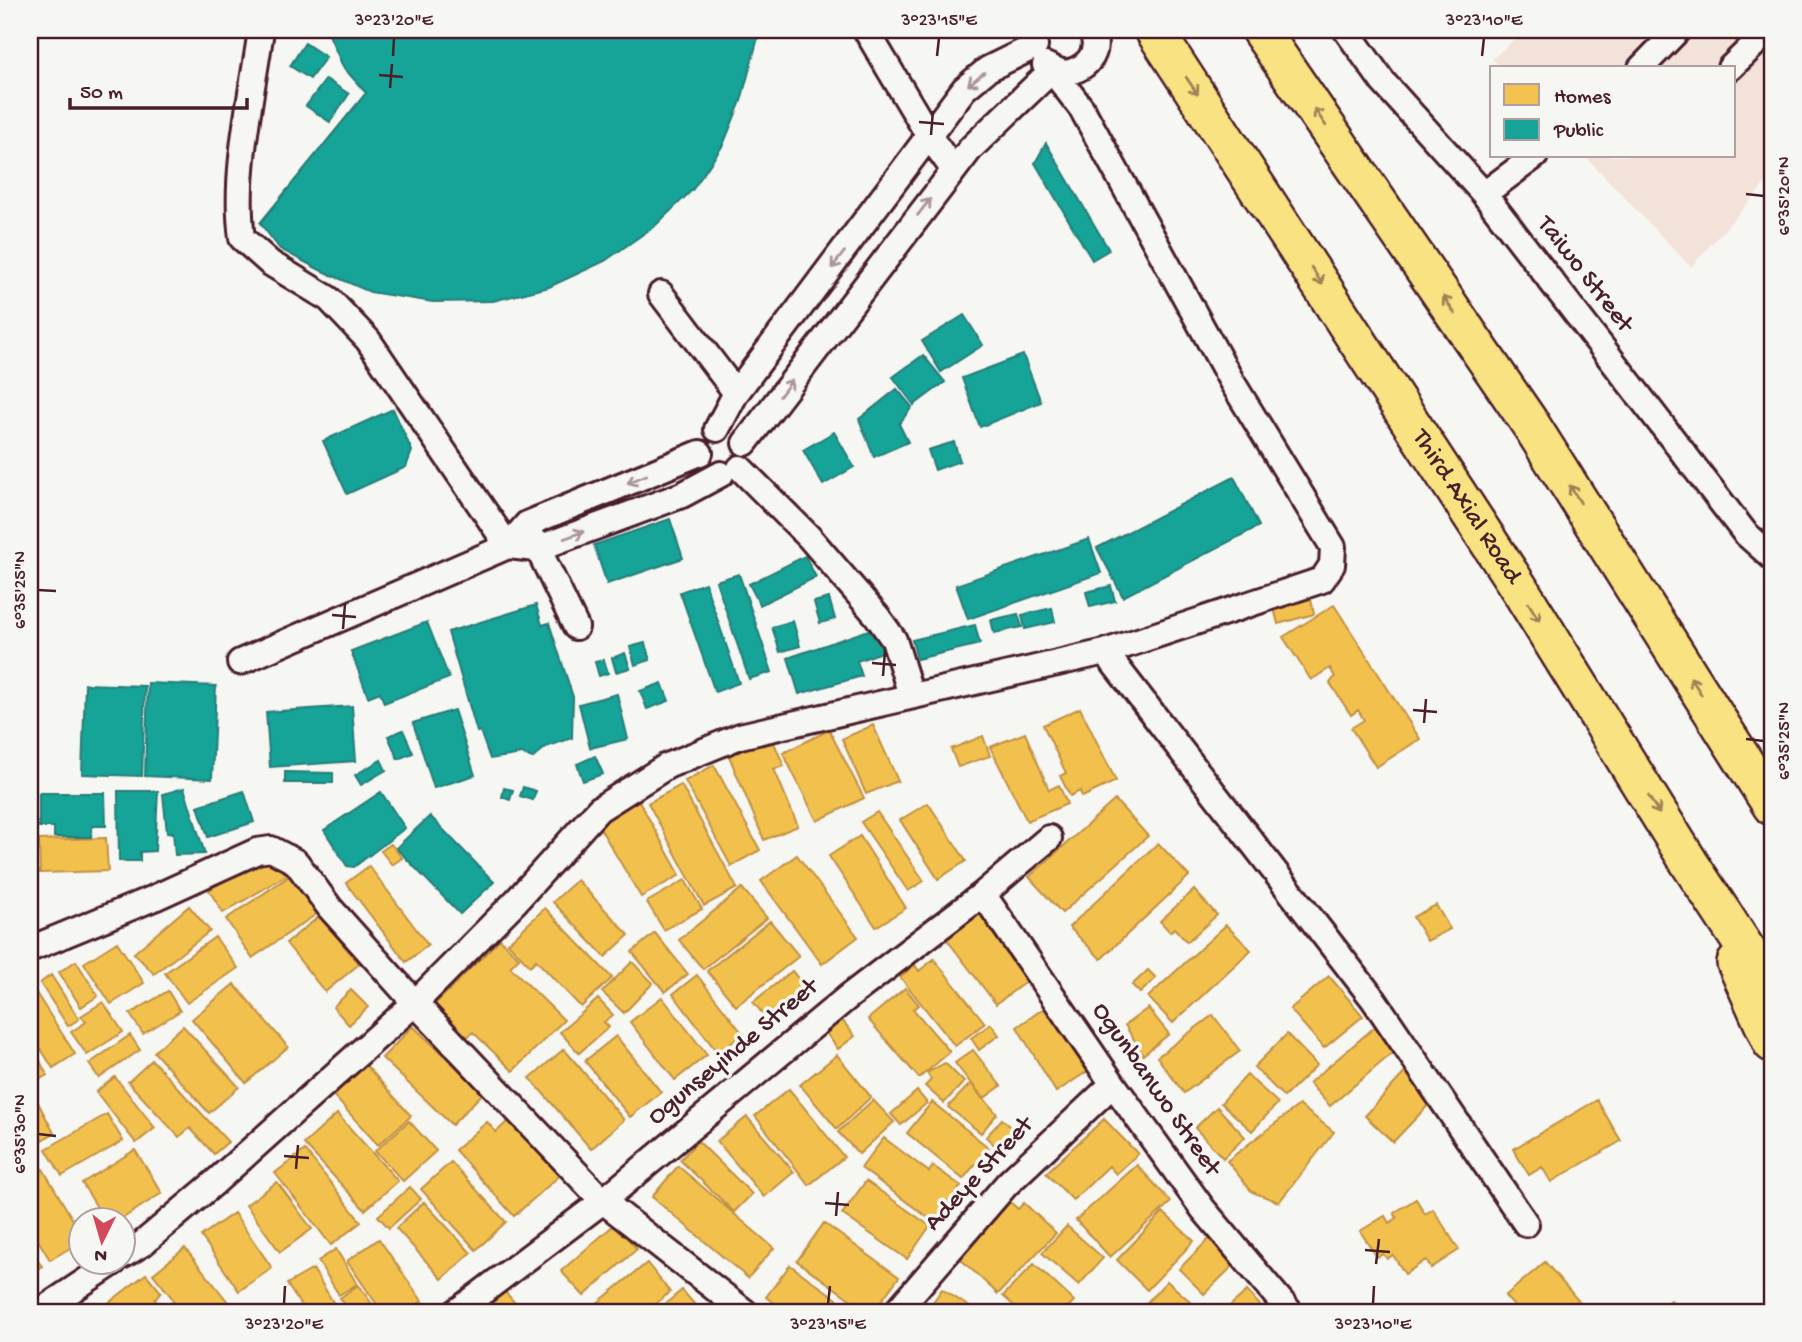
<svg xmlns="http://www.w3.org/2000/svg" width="1802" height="1342" viewBox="0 0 1802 1342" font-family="'Gochi Hand',sans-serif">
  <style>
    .built { fill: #f3e2da }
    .homes { fill: #f2c14e; stroke: #c09044; stroke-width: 2 }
    .public { fill: #17a398; stroke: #267b77; stroke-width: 2 }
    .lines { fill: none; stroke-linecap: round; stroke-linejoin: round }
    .minor-casing { stroke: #4a1f2b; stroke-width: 30 }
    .highway-casing { stroke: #4a1f2b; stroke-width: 42 }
    .minor { stroke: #f6f6f2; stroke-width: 24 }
    .highway { stroke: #f8e281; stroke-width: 37 }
    .oneway { stroke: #a99598 }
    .oneway2 { stroke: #a18056 }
    .ticks { fill: none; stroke: #4a1f2b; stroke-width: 2.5 }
    .labels { text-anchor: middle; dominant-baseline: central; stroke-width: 7; stroke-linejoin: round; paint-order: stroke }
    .street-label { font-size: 26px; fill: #4a1f2b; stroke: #f6f6f2 }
    .neatline { fill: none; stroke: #4a1f2b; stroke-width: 2.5 }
    .ticks-label { font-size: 18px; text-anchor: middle; fill: #4a1f2b }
  </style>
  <rect width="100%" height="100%" fill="#f6f6f2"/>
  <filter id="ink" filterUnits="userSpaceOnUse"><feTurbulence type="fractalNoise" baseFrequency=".0143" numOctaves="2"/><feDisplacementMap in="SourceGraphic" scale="14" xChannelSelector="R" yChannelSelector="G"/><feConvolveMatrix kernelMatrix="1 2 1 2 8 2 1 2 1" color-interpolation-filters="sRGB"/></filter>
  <g filter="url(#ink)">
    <path class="built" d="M1525,30H1772V176L1691,267L1585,156H1734V68H1501L1492,59Z"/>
    <path class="homes" d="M1311,599L1314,614L1278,624L1274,608Z
      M1334,605L1420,739L1376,767L1351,728L1364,720L1358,710L1351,715L1330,683L1335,677L1330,668L1311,680L1283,637Z
      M1080,708L1116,781L1082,797L1080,791L1070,796L1060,776L1066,773L1043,725Z
      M873,725L898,781L866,794L842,739Z
      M829,730L864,798L817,821L783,753Z
      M1025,733L1049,790L1059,785L1067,804L1027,821L990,747Z
      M983,736L990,756L958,767L951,749Z
      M772,738L784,766L774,769L798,826L764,840L729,756Z
      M714,765L760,850L731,866L685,781Z
      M681,785L737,888L704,906L648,803Z
      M638,799L680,875L641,897L597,823Z
      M1115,800L1148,836L1062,913L1029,877Z
      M928,803L966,861L938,879L900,820Z
      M877,812L924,881L908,891L861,822Z
      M860,836L906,908L876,927L829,856Z
      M106,838L108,871L40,873L39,840Z
      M1158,843L1189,876L1101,959L1069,927Z
      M391,844L402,858L392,865L381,851Z
      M273,852L287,875L223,913L209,890Z
      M797,855L858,937L822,964L761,881Z
      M369,866L428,945L406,962L346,883Z
      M291,875L318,913L252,958L226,919Z
      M577,880L629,935L605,957L553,902Z
      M685,880L702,909L664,930L647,902Z
      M742,888L767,918L703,969L679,940Z
      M1194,890L1217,915L1187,942L1174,928L1170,932L1160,921Z
      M1436,905L1450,929L1427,941L1413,917Z
      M189,906L210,931L154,974L134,953Z
      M545,908L612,978L581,1007L536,960L530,966L508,943Z
      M981,910L1032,977L996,1004L945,937Z
      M320,916L359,964L325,992L286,943Z
      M770,921L799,956L736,1006L707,971Z
      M1226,925L1251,950L1173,1023L1148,997Z
      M655,933L688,974L665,992L632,952Z
      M215,937L238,968L187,1003L165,973Z
      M500,939L519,958L510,967L564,1020L513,1071L473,1032L465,1039L432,1007Z
      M117,942L144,983L111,1004L84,963Z
      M934,959L985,1023L955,1046L900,977L915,965L919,971Z
      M76,961L98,996L81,1007L59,972Z
      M632,962L653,983L624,1013L602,992Z
      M1148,970L1156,978L1140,993L1132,985Z
      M792,971L806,988L767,1019L753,1002Z
      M51,975L79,1019L68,1026L40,983Z
      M697,975L743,1034L718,1053L673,994Z
      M1329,976L1363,1016L1324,1048L1290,1009Z
      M234,984L288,1047L246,1083L192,1019Z
      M905,988L919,1005L913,1009L950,1052L919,1078L868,1019Z
      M351,990L368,1007L349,1025L333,1007Z
      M168,991L180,1011L143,1034L130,1014Z
      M36,993L75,1054L53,1068L30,1032V997Z
      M662,997L707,1055L675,1080L630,1022Z
      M598,999L613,1015L604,1022L609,1027L579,1053L560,1032Z
      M103,1002L123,1032L87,1055L71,1032L86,1022L81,1016Z
      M1053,1002L1094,1067L1056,1092L1017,1027Z
      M1148,1008L1169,1034L1143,1055L1125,1025Z
      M837,1014L855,1036L838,1049L821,1026Z
      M1213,1015L1240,1051L1184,1093L1157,1057Z
      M991,1024L999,1035L979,1050L971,1038Z
      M183,1026L239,1087L209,1113L154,1052Z
      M413,1026L483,1093L452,1125L382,1058Z
      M1376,1026L1396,1050L1330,1106L1309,1083Z
      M1287,1034L1317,1065L1284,1097L1254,1067Z
      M130,1035L140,1050L99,1078L89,1064Z
      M616,1036L661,1092L630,1117L585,1061Z
      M564,1049L624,1120L591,1149L530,1078Z
      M973,1050L1001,1086L983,1099L955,1063Z
      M837,1055L871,1097L837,1129L800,1085Z
      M38,1057L47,1075L30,1085V1062Z
      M152,1060L228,1142L214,1154L190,1128L179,1137L128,1082Z
      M945,1063L964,1082L944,1103L925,1086L931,1080L927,1073Z
      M366,1065L411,1116L378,1145L333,1095Z
      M1407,1070L1436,1097L1393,1142L1365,1116Z
      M1247,1075L1278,1103L1252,1131L1221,1103Z
      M115,1077L155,1128L136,1143L96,1092Z
      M971,1083L997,1114L981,1133L948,1107Z
      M789,1089L844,1157L809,1185L755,1116Z
      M32,1091L54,1133L38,1142L30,1126Z
      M917,1091L927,1103L901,1125L891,1114Z
      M873,1100L894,1122L859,1154L838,1132Z
      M1597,1100L1621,1141L1551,1182L1542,1167L1529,1175L1513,1149Z
      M932,1102L989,1148L963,1179L907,1133Z
      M1299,1105L1334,1132L1279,1202L1252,1192L1227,1161Z
      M1217,1107L1245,1137L1223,1158L1195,1128Z
      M107,1114L123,1141L62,1176L46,1149Z
      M337,1114L398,1181L365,1210L304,1144Z
      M515,1115L565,1171L514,1216L455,1150L487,1122L496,1132Z
      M747,1117L794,1172L764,1197L717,1141Z
      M1002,1119L1018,1133L1001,1151L986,1137Z
      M1104,1119L1138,1154L1116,1174L1109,1166L1073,1200L1046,1173Z
      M409,1121L436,1151L403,1181L375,1151Z
      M884,1138L929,1172L933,1166L961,1186L934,1222L861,1168Z
      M698,1141L752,1194L734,1212L680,1160Z
      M135,1150L162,1193L120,1220H105L82,1183Z
      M305,1150L361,1222L331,1245L275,1173Z
      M451,1162L506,1222L476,1250L421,1189Z
      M1137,1165L1171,1202L1110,1257L1076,1220Z
      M678,1166L774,1248L748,1278L652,1197Z
      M43,1169L80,1232V1242L50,1260L30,1227V1177Z
      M866,1181L930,1226L907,1259L842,1214Z
      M277,1182L312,1229L280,1252L246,1205Z
      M410,1187L421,1199L389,1228L378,1216Z
      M1416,1199L1425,1214L1433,1209L1459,1250L1431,1268L1426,1260L1405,1274L1393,1255L1387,1259L1383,1254L1377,1257L1360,1231L1385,1216L1389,1223L1397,1218L1394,1213Z
      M1008,1200L1018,1209L1024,1203L1056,1233L998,1294L956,1255Z
      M424,1202L471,1253L442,1279L396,1228Z
      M1163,1212L1194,1241L1147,1290L1117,1260Z
      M234,1213L272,1268L239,1291L201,1236Z
      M824,1223L899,1277L873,1312H868L797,1261Z
      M615,1224L637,1249L584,1296L561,1271Z
      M1067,1226L1103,1258L1079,1285L1042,1253Z
      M1210,1238L1235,1264L1204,1294L1179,1269Z
      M379,1239L422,1301L405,1312H382L347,1261Z
      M185,1248L228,1302L215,1312H172L167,1306L174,1300L153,1274Z
      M336,1249L357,1284L339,1295L318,1261Z
      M30,1251L42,1266L30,1276Z
      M1545,1262L1588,1312H1519L1505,1296Z
      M647,1263L670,1292L646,1312H586Z
      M1034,1264L1074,1301L1063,1312H1021L1003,1296Z
      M790,1265L855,1312H786L766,1297Z
      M313,1269L339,1312H305L287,1284Z
      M146,1274L161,1292L155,1300L165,1312H112L106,1305Z
      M1167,1281L1202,1312H1138Z
      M358,1285L378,1312H351L340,1298Z
      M500,1286L523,1312H470Z
      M942,1289L977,1312H926Z
      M682,1290L701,1312H656Z
      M1247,1291L1266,1312H1223Z
      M1671,1300L1681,1312H1654Z"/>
    <path class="public" d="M327,30H760L741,101L723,145L693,189L656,225L605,261L549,287L493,301L433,302L370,292L320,270L280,249L260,223L366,93L343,67Z
      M305,43L326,57L310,79L290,66Z
      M326,79L349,94L330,122L306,106Z
      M1046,143L1109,250L1092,260L1035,163Z
      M964,315L983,345L941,372L922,341Z
      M923,355L945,382L914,405L893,377Z
      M1023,355L1041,402L980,427L962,378Z
      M897,389L912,407L899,424L908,442L874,457L859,419Z
      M393,409L412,451L406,467L347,494L323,441Z
      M834,432L854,467L823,485L803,450Z
      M954,442L960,461L935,470L928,450Z
      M1234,477L1259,526L1123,597L1097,548Z
      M670,519L683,558L607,584L594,545Z
      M1089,539L1101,573L968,619L956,585Z
      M805,556L816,577L760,605L749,584Z
      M739,574L772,672L749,679L716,581Z
      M705,583L739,683L715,692L680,592Z
      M1111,586L1115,601L1090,607L1086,592Z
      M829,598L835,619L820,623L814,602Z
      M536,605L542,625L549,623L573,697L572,738L546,747L533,758L522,754L490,759L480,731L477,732L448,632Z
      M1052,608L1055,622L1025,629L1022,615Z
      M1018,614L1022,627L994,633L991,620Z
      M793,621L800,646L780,652L772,627Z
      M427,622L449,678L384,703L380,692L368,697L351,651Z
      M975,625L980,644L917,659L912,640Z
      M880,626L888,650L857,661L862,676L799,694L788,658Z
      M645,643L650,660L635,665L630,647Z
      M625,653L630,668L616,672L612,658Z
      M604,660L608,673L599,676L595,662Z
      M148,683L216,686L212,779L145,776Z
      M662,683L669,701L647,709L640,691Z
      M85,684L145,686L142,776L82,774Z
      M617,694L628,739L590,748L579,704Z
      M352,706L356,761L270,767L266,712Z
      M454,710L475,775L434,788L413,723Z
      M403,730L413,753L398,759L388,736Z
      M595,756L603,774L583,781L577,764Z
      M381,760L386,770L361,785L355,775Z
      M285,772L333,773V783H285Z
      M523,787L536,791L533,800L520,796Z
      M184,788L205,854L175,855L173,832L167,833L163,794Z
      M504,788L513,790L510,800L502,797Z
      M118,791H158L155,851L140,852V861H119Z
      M244,791L254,822L208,837L198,806Z
      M381,792L405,828L354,867L347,866L324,830Z
      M39,793H105L106,826H92L91,837H54V827H39Z
      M430,816L494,882L460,914L396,848Z"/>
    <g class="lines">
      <defs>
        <path id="minor" d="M261,30C252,95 233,173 242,238L270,263L329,299L368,340L508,546
          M866,30L929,136L953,169
          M1346,30L1383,82L1484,194L1745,533L1772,557
          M1045,65L1063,73C1085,71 1103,53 1091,30
          M1641,68L1678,30
          M1730,68L1769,30
          M1484,194L1535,156
          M661,294L736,393
          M717,429L736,393L964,89L988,69L1035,46L1027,30
          M740,468L809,537L877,616L894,640L911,695
          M531,534L576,627
          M508,546L536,549L682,495L721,474
          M1105,652L1374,1000L1526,1224
          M240,662L508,546L527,524L700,453
          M983,894L1113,1084L1203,1209L1290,1312
          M30,949L154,898L257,851L271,849L296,862L330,908L415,1003L603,1201L745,1312
          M122,1256L142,1244L213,1184L415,1003L516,901L599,809L667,766L740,736L1105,652L1322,580L1332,565L1333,547L1232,382L1082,109L1052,70L971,148L745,443
          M39,1312L114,1262
          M456,1312L603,1201L848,997L983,894L1049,838
          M896,1312L1007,1184L1113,1084"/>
        <g id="highway">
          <path id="s1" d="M1154,30L1519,588L1690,864L1772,989"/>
          <path d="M1260,30L1531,425L1772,806"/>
          <path d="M1736,963L1772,1043"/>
        </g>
      </defs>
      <use href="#minor" class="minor-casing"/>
      <use href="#highway" class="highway-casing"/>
      <use href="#minor" class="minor"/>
      <use href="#highway" class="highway"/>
    </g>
    <defs><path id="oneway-shaft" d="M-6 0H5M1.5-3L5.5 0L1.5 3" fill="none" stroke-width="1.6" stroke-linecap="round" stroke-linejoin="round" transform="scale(1.75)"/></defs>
    <g class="oneway">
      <use href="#oneway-shaft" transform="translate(976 79) rotate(141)"/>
      <use href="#oneway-shaft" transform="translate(924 207) rotate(-52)"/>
      <use href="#oneway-shaft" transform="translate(838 260) rotate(128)"/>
      <use href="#oneway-shaft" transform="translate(786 388) rotate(-53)"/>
      <use href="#oneway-shaft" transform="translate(637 479) rotate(158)"/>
      <use href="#oneway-shaft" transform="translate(574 535) rotate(-20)"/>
    </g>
    <g class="oneway2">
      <use href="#oneway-shaft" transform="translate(1192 86) rotate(56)"/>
      <use href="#oneway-shaft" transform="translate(1320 117) rotate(-124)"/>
      <use href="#oneway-shaft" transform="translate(1317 276) rotate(57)"/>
      <use href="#oneway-shaft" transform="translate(1449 305) rotate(-124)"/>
      <use href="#oneway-shaft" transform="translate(1575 494) rotate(-122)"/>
      <use href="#oneway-shaft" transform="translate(1534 612) rotate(58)"/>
      <use href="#oneway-shaft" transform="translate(1696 686) rotate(-122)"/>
      <use href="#oneway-shaft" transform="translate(1654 805) rotate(58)"/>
    </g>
  </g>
  <path class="ticks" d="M393,56L394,38M937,56L939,38M1482,56L1484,38M379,75L403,77M390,88L392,64M919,122L944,124M931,135L933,111M1746,194L1764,196M38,590L56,591M332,615L356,617M343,629L345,604M872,663L896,665M883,676L885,651M1413,710L1437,712M1424,723L1426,699M1746,739L1764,741M38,1134L56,1136M284,1156L309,1158M296,1169L298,1145M825,1203L849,1205M836,1216L838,1192M1365,1250L1390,1252M1376,1264L1379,1239M284,1304L285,1286M828,1304L830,1286M1373,1304L1374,1286"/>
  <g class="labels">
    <g class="street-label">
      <text transform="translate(1584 275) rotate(52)">Taiwo Street</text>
      <text stroke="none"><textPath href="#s1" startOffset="570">Third Axial Road</textPath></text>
      <text transform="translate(734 1053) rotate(-40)">Ogunseyinde Street</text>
      <text transform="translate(1155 1090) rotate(55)">Ogunbanwo Street</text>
      <text transform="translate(980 1175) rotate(-47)">Adeye Street</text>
    </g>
  </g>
  <rect width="1802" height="1342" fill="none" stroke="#f6f6f2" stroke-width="77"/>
  <rect x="1490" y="66" width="245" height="91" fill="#f6f6f2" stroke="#b1a0a2" stroke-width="2"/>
  <rect x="1504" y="84" width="35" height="21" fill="#f2c14e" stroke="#b1a0a2" stroke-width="2"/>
  <text x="1554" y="102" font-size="21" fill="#4a1f2b">Homes</text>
  <rect x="1504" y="119" width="35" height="21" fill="#17a398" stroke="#b1a0a2" stroke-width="2"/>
  <text x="1554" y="136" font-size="21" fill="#4a1f2b">Public</text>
  <g transform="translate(102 1241) rotate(185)"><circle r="33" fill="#f6f6f2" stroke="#b1a0a2" stroke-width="2"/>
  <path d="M0-5L12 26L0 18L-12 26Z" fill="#d1495b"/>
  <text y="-10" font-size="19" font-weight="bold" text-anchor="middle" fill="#4a1f2b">N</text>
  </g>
  <path d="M70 98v10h177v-10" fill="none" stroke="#4a1f2b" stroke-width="3.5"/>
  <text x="80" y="98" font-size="21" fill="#4a1f2b" stroke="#f6f6f2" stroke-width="5" paint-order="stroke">50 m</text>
  <rect x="38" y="38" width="1726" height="1266" class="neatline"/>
  <g class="ticks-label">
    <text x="394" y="25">3°23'20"E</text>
    <text x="939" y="25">3°23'15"E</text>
    <text x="1484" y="25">3°23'10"E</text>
    <text transform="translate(1783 196) rotate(-90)" y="6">6°35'20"N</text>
    <text transform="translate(19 590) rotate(-90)" y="6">6°35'25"N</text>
    <text transform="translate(1783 741) rotate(-90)" y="6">6°35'25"N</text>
    <text transform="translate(19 1134) rotate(-90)" y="6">6°35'30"N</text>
    <text x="284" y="1329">3°23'20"E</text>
    <text x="828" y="1329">3°23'15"E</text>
    <text x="1373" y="1329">3°23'10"E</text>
  </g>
</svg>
